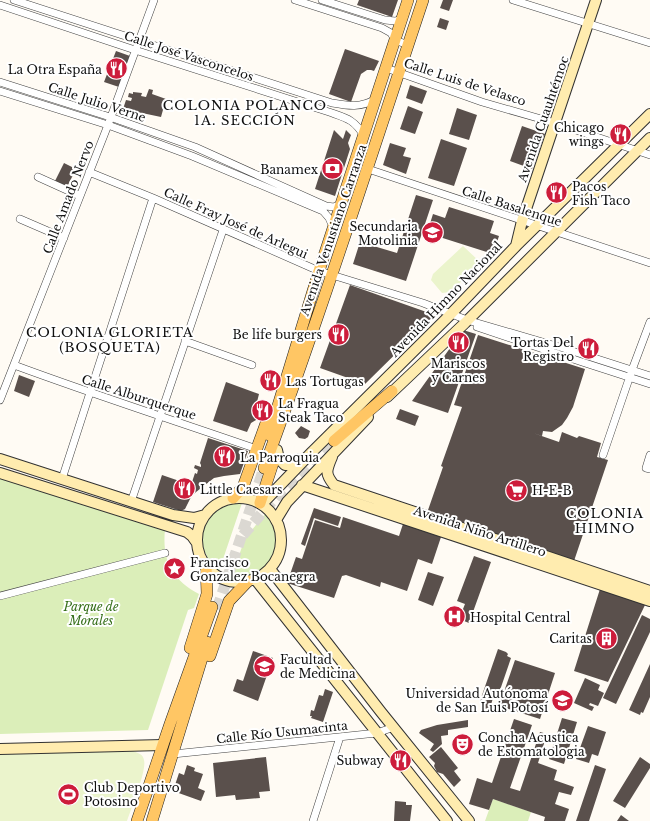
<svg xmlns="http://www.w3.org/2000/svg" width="650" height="821" viewBox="0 0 650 821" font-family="'Libre Baskerville',serif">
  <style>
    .green { fill: #dbeeb9 }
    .pitch { fill: #ebf4cc }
    .building { fill: #5a504c }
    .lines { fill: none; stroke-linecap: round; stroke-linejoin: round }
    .primary-tunnel { stroke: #dbd8d2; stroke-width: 11; stroke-dasharray: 11 5.5; stroke-linecap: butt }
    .street-casing { stroke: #434343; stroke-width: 8 }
    .secondary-casing { stroke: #323232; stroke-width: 12 }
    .primary-casing { stroke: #212121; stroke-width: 12 }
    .street { stroke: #fff; stroke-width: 7 }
    .secondary { stroke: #ffecaf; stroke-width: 10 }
    .primary { stroke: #ffc664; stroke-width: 11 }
    .labels { text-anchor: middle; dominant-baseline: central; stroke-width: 4; stroke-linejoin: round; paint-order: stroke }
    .street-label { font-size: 12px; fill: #101010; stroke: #fff }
    .poi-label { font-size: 12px; fill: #101010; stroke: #fff; text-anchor: start }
    .park-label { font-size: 12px; font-style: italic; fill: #366f1a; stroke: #fff }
    .neighbourhood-label { font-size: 13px; letter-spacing: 1px; fill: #101010; stroke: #fff }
  </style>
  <rect width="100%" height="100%" fill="#fffbf4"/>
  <path class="green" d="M0,477L165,529C162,560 171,579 199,594L194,608L188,610L148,730L0,734Z
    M233,503H242L219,571C212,568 209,561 206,554C204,551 202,547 201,543C199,522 216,508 233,503Z
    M266,513C273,522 279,532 277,544C274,564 253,584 232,576L245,538Z
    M493,799L531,812L528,821H485Z"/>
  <path class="pitch" d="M463,246L479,261L478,266L450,292L442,293L431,280L433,274Z
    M133,751C138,753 143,754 144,760C147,770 131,809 127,821H0V754Z"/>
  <path class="building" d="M359,0H398L392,17L357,5Z
    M443,0H453L449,11L440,8Z
    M440,18L449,21L446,30L437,27Z
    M345,49L379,61L374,71L371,70H367L361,74L351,102L329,94Z
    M116,51L130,56L119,87L104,82Z
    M410,85L427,91L422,104L406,98Z
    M149,89L153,90L152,94L166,99L161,117L123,109L126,100L131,101L132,98L128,97L129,93L133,94V92L142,93L141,96L146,97Z
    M408,106L423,112L415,134L400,129Z
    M457,108L477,115L469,140L449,134Z
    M522,126L545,134L532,169L510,161Z
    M334,130L343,139L346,130L351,135L348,143L350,149L335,196L315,189Z
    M441,139L467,148L454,186L428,178Z
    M390,143L406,148L403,156L411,158L406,174L383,165Z
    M64,163L76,169L67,187L55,181Z
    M416,195L433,200L406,281L353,264L360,242L397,253Z
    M449,207L494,221L490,233L499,236L493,254L427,233L433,214L445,218Z
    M350,285L435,315L365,384L320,368Z
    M463,330L476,334L448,413L412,401Z
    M478,335L585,369L573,407L567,418L562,425L552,432L543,431L542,436L533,433L559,442L562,432L577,438L579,436L601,443L597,457L608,460L574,561L427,513L443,467L441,466L462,407L454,405Z
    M19,375L35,381L29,397L14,391Z
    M226,382L259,394L254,414L257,417L256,420L251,423L247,432L213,421Z
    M400,409L419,416L415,426L396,419Z
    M301,426L310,431L308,437L305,439L299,438L295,433Z
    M208,438L248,451L240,474L224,476L214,478L196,492L191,497L185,509L181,511L153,502L162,475L191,485L195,473L197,474L198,470L194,468L195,465L201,467V465L200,463Z
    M314,508L341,517L338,526L314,518L305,546L301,544Z
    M343,517L399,536L403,524L441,537L432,564L418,559L407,591L381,582L380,587L346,575L342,576L334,598L287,583L296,557L302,559L315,520L340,528Z
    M474,556L491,562L469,623L459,619L465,604L457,601Z
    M428,572L444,577L433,606L418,600Z
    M600,589L645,605L608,682L574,671Z
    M642,615L650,619V632L616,704L603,698Z
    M498,649L506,652L508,654L507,656L511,658L499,693L496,695L495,699L493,698L490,708L483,709L484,703L480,701Z
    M253,651L273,658L258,701L233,691L237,679L243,681Z
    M515,660L555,673L540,719L499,706Z
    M650,664V697L643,713L641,712L640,715L629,710Z
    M585,678L600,685L598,690L604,693L598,706L590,703L589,705L594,707L592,711L574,703Z
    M325,689L333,692L323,722L311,718L312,716H310L311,710L314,711L319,695L323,696Z
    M562,718L577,722L564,764L549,759Z
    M514,719L532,725L510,788L520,791L540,732L547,734L538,763L557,770L554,780L574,787L571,795L559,792L555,804L569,809L565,821H544L545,817L493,799L489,810L469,804L477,778L492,783Z
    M468,720V727L448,730V735L441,736L442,744L433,752L430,750L434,744L419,733L421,730L437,725Z
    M588,726L606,732L598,756L592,754L589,763L576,759Z
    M441,747L458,768L454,771L461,780L454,787L443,774L437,772L434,766L435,763L429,757Z
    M266,757L270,791L259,792L260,798L236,800L235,795L216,797L213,763Z
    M640,757L650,764V768L625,808L613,801Z
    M187,765L195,768L194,771L203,774L198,788L205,791L201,801L173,791L179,773L184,775Z
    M595,765L606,769L589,821H576Z
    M395,801L406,802V805H412L410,821H394Z
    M621,815L629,821H617Z"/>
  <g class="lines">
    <path class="primary-tunnel" d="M243,535L275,498L334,441
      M217,609L264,468"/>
    <defs>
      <path id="street" d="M14,0L332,103C349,106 360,108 376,99
        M295,0L382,28L391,33L395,40L408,45
        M322,0L385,20L395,21L402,19
        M513,0L650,43
        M0,5L135,50L329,112C346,118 354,119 364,136
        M386,68L482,102L555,123L650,155
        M0,82L110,117L195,147L326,206L334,207L341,204
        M0,91L108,125L192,156L323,211L329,218L333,227
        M368,169L650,263
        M89,172L153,198L319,271L423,303L467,320L563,348L650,376
        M38,177L80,196
        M20,219L64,238
        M477,327L582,362L650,384
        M185,341L252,365
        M14,365C95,395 176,421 257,449
        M0,400L108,125L154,0
        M603,455L632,370L650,322
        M650,455L646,468L650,469
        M62,479L153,198
        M131,502L223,230
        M0,596L165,553
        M173,754L377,733L394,727
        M313,821L340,737"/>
      <path id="secondary" d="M516,246L522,221L596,0
        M387,397L465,323L650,138
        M277,450L279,459L285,465H288L300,459
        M332,457C326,471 325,474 334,485L650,591
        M0,459L173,515L194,518L205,515
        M0,473L187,532L192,536L197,543
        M302,485L650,601
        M197 540a42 42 0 1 1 84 0a42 42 0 1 1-84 0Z
        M262,504L312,452L448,317L516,246L650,114
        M276,520L287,502L368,417
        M270,569L381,712L469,821
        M255,579L447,821
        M0,749L163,745"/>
      <path id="primary" d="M269,435L319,271L408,0
        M334,441L392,391
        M264,468C321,313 371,156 423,0
        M233,498L243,487L266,423
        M260,503L274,460
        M190,648L207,594L206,566
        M210,656L229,601L248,581
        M137,821L170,724L212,607
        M152,821L207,642"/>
    </defs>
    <use href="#street" class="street-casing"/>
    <use href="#secondary" class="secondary-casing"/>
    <use href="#primary" class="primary-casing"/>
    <use href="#street" class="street"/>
    <use href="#secondary" class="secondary"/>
    <use href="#primary" class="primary"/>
  </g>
  <defs>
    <symbol id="restaurant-disc" viewBox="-11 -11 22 22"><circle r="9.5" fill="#cd1c3b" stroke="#fff"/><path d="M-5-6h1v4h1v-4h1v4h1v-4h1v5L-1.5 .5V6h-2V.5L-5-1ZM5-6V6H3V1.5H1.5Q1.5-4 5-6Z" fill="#fff"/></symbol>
    <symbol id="bank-disc" viewBox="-11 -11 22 22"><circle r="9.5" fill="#cd1c3b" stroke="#fff"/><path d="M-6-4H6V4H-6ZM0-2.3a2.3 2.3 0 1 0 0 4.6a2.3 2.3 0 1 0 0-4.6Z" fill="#fff"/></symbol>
    <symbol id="school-disc" viewBox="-11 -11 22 22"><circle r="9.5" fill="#cd1c3b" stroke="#fff"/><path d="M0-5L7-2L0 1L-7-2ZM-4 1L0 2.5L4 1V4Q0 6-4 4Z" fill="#fff"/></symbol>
    <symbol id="supermarket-disc" viewBox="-11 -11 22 22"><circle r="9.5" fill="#cd1c3b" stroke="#fff"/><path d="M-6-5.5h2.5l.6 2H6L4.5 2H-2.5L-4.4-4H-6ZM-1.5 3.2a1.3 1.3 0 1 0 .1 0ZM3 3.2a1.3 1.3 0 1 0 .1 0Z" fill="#fff"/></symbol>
    <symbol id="sight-disc" viewBox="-11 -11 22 22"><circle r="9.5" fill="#cd1c3b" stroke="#fff"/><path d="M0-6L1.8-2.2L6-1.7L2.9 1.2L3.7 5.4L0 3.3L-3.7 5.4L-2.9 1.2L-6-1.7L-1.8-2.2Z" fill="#fff"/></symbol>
    <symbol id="hospital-disc" viewBox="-11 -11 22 22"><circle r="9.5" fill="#cd1c3b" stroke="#fff"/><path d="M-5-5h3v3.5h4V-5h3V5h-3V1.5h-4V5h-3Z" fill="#fff"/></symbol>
    <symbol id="building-disc" viewBox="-11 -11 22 22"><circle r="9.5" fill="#cd1c3b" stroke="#fff"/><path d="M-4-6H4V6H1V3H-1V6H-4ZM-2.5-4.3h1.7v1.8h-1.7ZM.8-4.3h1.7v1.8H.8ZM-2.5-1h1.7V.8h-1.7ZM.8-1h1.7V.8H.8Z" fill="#fff"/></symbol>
    <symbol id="university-disc" viewBox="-11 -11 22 22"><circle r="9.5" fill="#cd1c3b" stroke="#fff"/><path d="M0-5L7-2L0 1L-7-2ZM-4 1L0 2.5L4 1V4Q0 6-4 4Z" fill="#fff"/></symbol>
    <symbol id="theatre-disc" viewBox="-11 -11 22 22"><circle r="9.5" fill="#cd1c3b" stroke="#fff"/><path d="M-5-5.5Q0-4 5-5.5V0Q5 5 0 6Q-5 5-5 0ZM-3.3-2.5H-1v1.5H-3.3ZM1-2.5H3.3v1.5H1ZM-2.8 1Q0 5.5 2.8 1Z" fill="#fff"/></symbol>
    <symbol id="stadium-disc" viewBox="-11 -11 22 22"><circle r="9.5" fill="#cd1c3b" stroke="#fff"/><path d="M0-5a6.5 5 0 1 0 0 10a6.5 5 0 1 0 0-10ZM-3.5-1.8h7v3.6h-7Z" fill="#fff"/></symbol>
  </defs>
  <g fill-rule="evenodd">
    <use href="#restaurant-disc" x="104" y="56" width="25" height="25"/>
    <use href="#restaurant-disc" x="608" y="122" width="25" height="25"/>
    <use href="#bank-disc" x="320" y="156" width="25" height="25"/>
    <use href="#restaurant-disc" x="544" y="180" width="25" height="25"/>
    <use href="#school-disc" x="420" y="220" width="25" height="25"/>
    <use href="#restaurant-disc" x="326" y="322" width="25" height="25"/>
    <use href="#restaurant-disc" x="446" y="330" width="25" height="25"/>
    <use href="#restaurant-disc" x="576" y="336" width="25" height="25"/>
    <use href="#restaurant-disc" x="258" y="368" width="25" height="25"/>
    <use href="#restaurant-disc" x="250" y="398" width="25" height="25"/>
    <use href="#restaurant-disc" x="212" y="444" width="25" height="25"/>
    <use href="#restaurant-disc" x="172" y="476" width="25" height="25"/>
    <use href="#supermarket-disc" x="504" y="478" width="25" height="25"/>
    <use href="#sight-disc" x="162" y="556" width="25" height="25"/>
    <use href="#hospital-disc" x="442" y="604" width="25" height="25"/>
    <use href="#building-disc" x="594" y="626" width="25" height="25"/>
    <use href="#university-disc" x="252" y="654" width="25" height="25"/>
    <use href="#university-disc" x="550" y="688" width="25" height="25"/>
    <use href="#theatre-disc" x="450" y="732" width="25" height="25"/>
    <use href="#restaurant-disc" x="388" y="748" width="25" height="25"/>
    <use href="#stadium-disc" x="56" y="782" width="25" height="25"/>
  </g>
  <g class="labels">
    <g class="street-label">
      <text transform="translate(189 56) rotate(18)">Calle José Vasconcelos</text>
      <text transform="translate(465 82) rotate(18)">Calle Luis de Velasco</text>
      <text transform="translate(97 102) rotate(18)">Calle Julio Verne</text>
      <text transform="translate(543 119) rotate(-71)">Avenida Cuauhtémoc</text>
      <text transform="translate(68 197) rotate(-69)">Calle Amado Nervo</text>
      <text transform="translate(512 206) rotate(18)">Calle Basalenque</text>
      <text transform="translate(236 223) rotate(24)">Calle Fray José de Arlegui</text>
      <text transform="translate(333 230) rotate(-71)">Avenida Venustiano Carranza</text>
      <text transform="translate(446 299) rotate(-46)">Avenida Himno Nacional</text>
      <text transform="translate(139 397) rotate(18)">Calle Alburquerque</text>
      <text transform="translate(480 531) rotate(18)">Avenida Niño Artillero</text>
      <text transform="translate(282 732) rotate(-6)">Calle Río Usumacinta</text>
    </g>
    <g class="poi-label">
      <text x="102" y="69" text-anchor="end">La Otra España</text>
      <text x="604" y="127" text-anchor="end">Chicago<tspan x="604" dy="14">wings</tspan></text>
      <text x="318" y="169" text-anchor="end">Banamex</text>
      <text x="572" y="186">Pacos<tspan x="572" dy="14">Fish Taco</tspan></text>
      <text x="418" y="226" text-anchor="end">Secundaria<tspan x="418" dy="14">Motolinia</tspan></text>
      <text x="322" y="334" text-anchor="end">Be life burgers</text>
      <text x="574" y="342" text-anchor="end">Tortas Del<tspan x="574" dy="14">Registro</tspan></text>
      <text x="458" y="363" text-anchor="middle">Mariscos<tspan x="458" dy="14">y Carnes</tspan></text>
      <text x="286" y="381">Las Tortugas</text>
      <text x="278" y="403">La Fragua<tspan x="278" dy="14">Steak Taco</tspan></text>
      <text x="240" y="457">La Parroquia</text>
      <text x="200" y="489">Little Caesars</text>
      <text x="532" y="490">H-E-B</text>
      <text x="190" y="562">Francisco<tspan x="190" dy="14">Gonzalez Bocanegra</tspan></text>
      <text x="470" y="617">Hospital Central</text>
      <text x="592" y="638" text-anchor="end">Caritas</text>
      <text x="280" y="659">Facultad<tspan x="280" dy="14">de Medicina</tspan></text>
      <text x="548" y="693" text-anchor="end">Universidad Autónoma<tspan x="548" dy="14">de San Luis Potosí</tspan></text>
      <text x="478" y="737">Concha Acustica<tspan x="478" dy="14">de Estomatologia</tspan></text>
      <text x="384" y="760" text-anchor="end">Subway</text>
      <text x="84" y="787">Club Deportivo<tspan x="84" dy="14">Potosino</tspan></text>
    </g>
    <g class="park-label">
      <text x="91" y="606">Parque de<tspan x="91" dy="14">Morales</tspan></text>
    </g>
    <g class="neighbourhood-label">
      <text x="245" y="105">COLONIA POLANCO<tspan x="245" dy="15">1A. SECCIÓN</tspan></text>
      <text x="110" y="332">COLONIA GLORIETA<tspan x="110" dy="15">(BOSQUETA)</tspan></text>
      <text x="605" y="513">COLONIA<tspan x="605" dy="15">HIMNO</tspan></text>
    </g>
  </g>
</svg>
